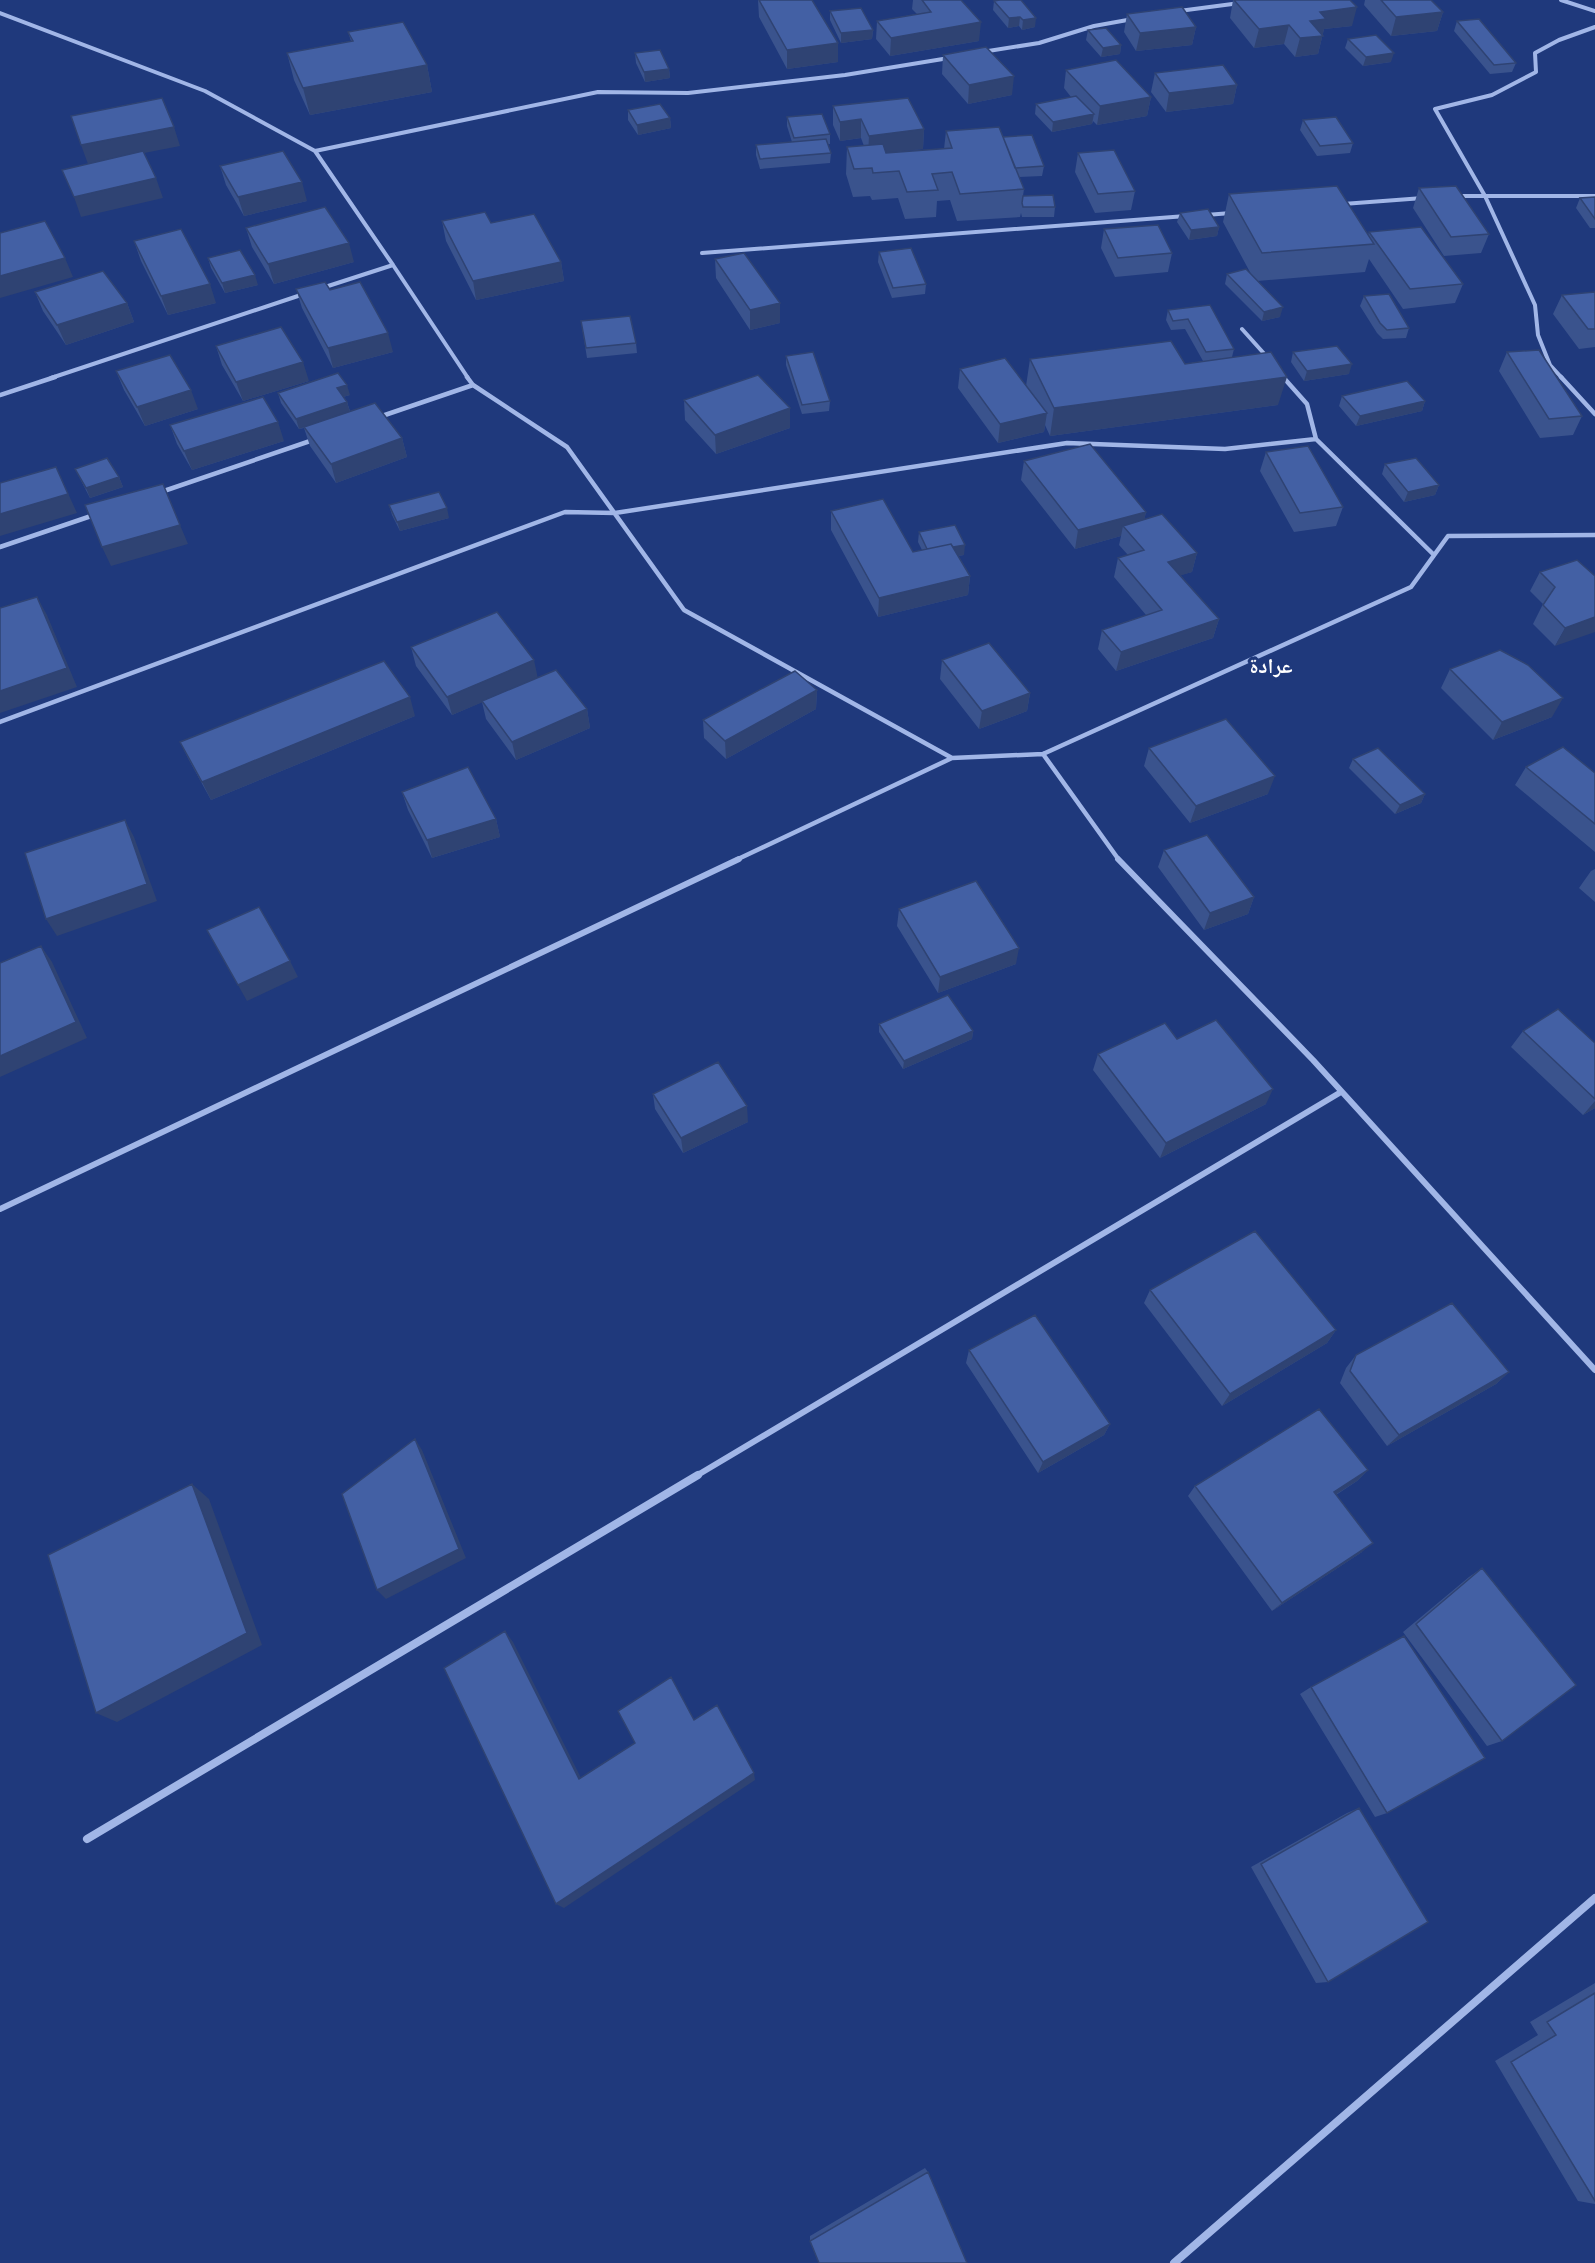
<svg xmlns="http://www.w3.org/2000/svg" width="1595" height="2263" viewBox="0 0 1595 2263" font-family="Karla,'Noto Naskh Arabic',sans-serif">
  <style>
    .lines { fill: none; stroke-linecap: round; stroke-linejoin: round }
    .minor-far3 { stroke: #a1b6e7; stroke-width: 4 }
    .minor-far2 { stroke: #a1b6e7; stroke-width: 4.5 }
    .minor-far1 { stroke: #a1b6e7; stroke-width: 6 }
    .minor { stroke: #a1b6e7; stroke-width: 8 }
    .wall { fill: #3a538d }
    .shaded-wall { fill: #2f4373 }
    .building { fill: #4360a4; stroke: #2f4373; stroke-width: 1.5 }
    .labels { text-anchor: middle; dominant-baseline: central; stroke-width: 6; stroke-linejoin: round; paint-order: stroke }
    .quarter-label { font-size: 21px; font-weight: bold; fill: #fff; stroke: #1f397c }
  </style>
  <rect width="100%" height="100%" fill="#1f397c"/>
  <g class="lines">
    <path class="minor-far3" d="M1561,0L1595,11
      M1179,11L1240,3
      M0,13L205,91L315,151L598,92L688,93L845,75L949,58
      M982,52L1039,43L1094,26L1133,19
      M315,151L393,265L322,288
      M1454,196H1595
      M1343,204L1423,198
      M1206,215L1231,213
      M702,253L1186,216
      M393,265L468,378
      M1242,329L1268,358
      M1282,375L1285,378
      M51,378L304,294
      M1562,378L1550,365L1538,335L1535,305L1485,196L1435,109L1492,95L1536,72L1535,53L1559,40L1595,27"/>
    <path class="minor-far2" d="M467,377L473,385L567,447L684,610L952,758
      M1283,377L1307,404L1316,439
      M1561,377L1595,414
      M0,395L55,377
      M379,417L473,385
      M158,493L316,439
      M0,547L97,514
      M0,722L565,512L615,513L1067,443L1225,449L1316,439L1434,555
      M1043,754L1119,860
      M736,860L952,758L1043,754L1411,587L1448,536L1595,535"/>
    <path class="minor-far1" d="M1118,859L1313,1060L1595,1370
      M0,1209L739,859
      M696,1476L1341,1092"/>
    <path class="minor" d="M87,1839L698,1475
      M1174,2263L1595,1898"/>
  </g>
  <path class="wall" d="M758,0H812L838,62L787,69L759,17Z
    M913,0H961L979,41L890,56L876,39L877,21L917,14L912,9Z
    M1000,0L1035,27L1022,30L1019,26L1008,28L993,10L994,1Z
    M1233,0H1350L1352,26L1324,29L1318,54L1295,57L1284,44L1254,48L1230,18Z
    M1365,0H1431L1443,12L1437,31L1391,36L1364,5Z
    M830,11L873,30L872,39L841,43L830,20Z
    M1127,14L1196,27L1192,45L1136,51L1124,32Z
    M1457,21L1516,63L1512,72L1490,74L1454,31Z
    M1088,30L1121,45L1120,54L1101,57L1086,40Z
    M348,32L427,65L432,92L310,115L294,80L287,53L351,41Z
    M1348,39L1391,62L1363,66L1345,48Z
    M635,53L669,69L670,78L645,82L636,63Z
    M943,55L1012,95L968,104L942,74Z
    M1066,70L1151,97L1147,116L1097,125L1093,121L1092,124L1052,132L1035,114L1036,104L1071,97L1064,88Z
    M1155,73L1237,85L1233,104L1166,112L1151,92Z
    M833,106L924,129L923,149L891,152L944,149L946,131L1003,137L1044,166L1042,176L1019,177L1024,189L1023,196L1055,207L1054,217H1022L1021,213L1020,217L957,221L950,200L937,201L936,217L905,219L898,198L872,200L870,196L853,197L846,174L847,147L864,146L861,138L840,141L833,125Z
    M628,110L670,118L671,128L638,135L628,120Z
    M787,117L830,134V144H828L831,153L830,163L760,169L756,155V145L792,142L787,126Z
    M1303,120L1353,143L1350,153L1317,156L1300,130Z
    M1078,153L1135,191L1131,210L1095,213L1075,172Z
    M220,166L307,201L244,216L226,185Z
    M1419,188L1489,234L1481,253L1444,256L1413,208Z
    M1229,194L1368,235L1369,232L1463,284L1455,303L1403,309L1369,259L1365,272L1257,281L1280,317L1262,321L1225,284L1227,274H1251L1223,222Z
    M1595,197V228H1590L1576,208L1580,198Z
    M1180,213L1219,227L1217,236L1189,240L1177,222Z
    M442,221L491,223L561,262L564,281L476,300L446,241Z
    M246,228L354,262L274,284L252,247Z
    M1104,229L1172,253L1168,272L1115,277L1101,248Z
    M134,241L216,303L168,315L141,261Z
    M879,252L926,284L925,294L892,298L878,262Z
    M208,258L258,285L225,293L211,268Z
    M715,259L780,303V323L750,330L716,278Z
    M296,289L330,290L393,352L333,368L302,308Z
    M35,292L127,303L134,322L66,345L43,311Z
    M1595,292V347L1579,349L1553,314L1562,295Z
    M1364,296L1409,328L1406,338L1383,339L1377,333L1360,306Z
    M1210,305L1234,349L1232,357L1278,405L1050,436L1045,425L1044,432L998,443L958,388L960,369L1026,386L1030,359L1185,364L1203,361L1185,329L1171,330L1166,320L1168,310Z
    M581,321L636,343L637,353L587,358Z
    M216,346L309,381L243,401L222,365Z
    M1293,352L1349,374L1304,381L1291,362Z
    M1507,352L1582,416L1573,435L1540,438L1499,371Z
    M786,356L830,401L829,411L802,414L786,365Z
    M116,371L198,409L145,426L124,390Z
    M278,393L350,395L343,397L347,402L350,411L402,438L407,457L336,483L310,446L304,428L299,429L281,403Z
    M1342,396L1425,401L1422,411L1356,426L1339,406Z
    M684,400L790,428L716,454L685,420Z
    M170,425L284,441L192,470L177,444Z
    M1266,452L1343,507L1336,526L1294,532L1260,471Z
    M1024,461L1146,512L1144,520L1197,553L1192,572L1180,575L1219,619L1213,638L1116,671L1098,649L1102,630L1146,615L1114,577L1118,558L1128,555L1119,545L1121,536L1075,549L1021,480Z
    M1385,464L1439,485L1435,495L1404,502L1382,474Z
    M75,469L119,477L123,487L90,498Z
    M389,505L449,518L400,531L392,515Z
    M831,511L913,552L922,550L918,542L919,532L964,555L958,556L970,576L968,595L878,617L831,530Z
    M1540,572L1595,576L1555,646L1533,624L1543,604L1530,591Z
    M411,647L538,678L587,709L590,728L516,760L486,719L482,702L452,715L416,666Z
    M942,660L1030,693L1027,711L979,729L940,679Z
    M1450,669L1552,717L1493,740L1441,688Z
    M817,690L816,709L726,759L704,738L703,720Z
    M415,716L211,800L189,760L180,742Z
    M1149,748L1268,794L1190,823L1144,766Z
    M1353,759L1425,794L1421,803L1395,814L1349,768Z
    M1526,767L1595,773V852L1515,785Z
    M402,792L496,819L500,837L432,858L408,810Z
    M1164,850L1254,897L1248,914L1204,930L1158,867Z
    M1595,869V902L1579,888L1591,871Z
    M899,909L1016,964L938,993L897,926Z
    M879,1024L973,1031L972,1039L903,1069L879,1032Z
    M1523,1031L1595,1043V1108L1583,1115L1511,1047Z
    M1177,1039L1266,1104L1160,1158L1093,1070L1098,1054Z
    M653,1094L748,1122L683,1153L655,1109Z
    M1150,1290L1336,1330L1327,1343L1222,1406L1144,1303Z
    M969,1350L1110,1424L1104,1435L1038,1473L966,1363Z
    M1356,1355L1509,1372L1496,1384L1387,1446L1340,1383L1346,1368Z
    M1368,1470L1357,1481L1336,1495L1362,1552L1272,1611L1188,1496L1195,1486Z
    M1482,1568L1502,1741L1487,1746L1403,1632L1469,1577Z
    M1311,1687L1387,1813L1375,1817L1300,1694Z
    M1359,1808L1328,1982L1316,1983L1251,1867L1347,1813Z
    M1595,1983V2204L1578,2201L1495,2061L1538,2035L1530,2022Z
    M925,2168L928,2172L810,2241V2236Z"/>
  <path class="shaded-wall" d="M1357,7L1352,26L1324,29L1318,54L1295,57L1300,38L1310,21L1320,12Z
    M1443,12L1437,31L1391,36L1396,17Z
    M1020,17L1019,26L1008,28L1009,18Z
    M1036,18L1035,27L1022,30L1023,20Z
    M981,22L979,41L890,56L891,38Z
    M1289,25L1284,44L1254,48L1259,29Z
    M1196,27L1192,45L1136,51L1140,33Z
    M873,30L872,39L841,43V33Z
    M838,43V62L787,69V50Z
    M1121,45L1120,54L1101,57L1103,48Z
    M1394,53L1391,62L1363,66L1366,57Z
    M427,65L432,92L310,115L303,88Z
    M669,69L670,78L645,82L644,72Z
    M1014,76L1012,95L968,104L969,85Z
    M1237,85L1233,104L1166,112L1169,93Z
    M1151,97L1147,116L1097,125L1100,106Z
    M1094,114L1092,124L1052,132L1053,122Z
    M670,118L671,128L638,135L637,125Z
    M861,119V138L840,141V122Z
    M174,127L180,146L88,164L81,145Z
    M924,129L923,149L868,155L869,136Z
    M156,178L163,198L81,217L74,197Z
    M302,182L307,201L244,216L238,197Z
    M1219,227L1217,236L1189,240L1191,230Z
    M349,243L354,262L274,284L268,264Z
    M65,258L73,277L0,298V276Z
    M561,262L564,281L476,300L473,281Z
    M255,275L258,285L225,293L222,283Z
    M210,284L216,303L168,315L161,296Z
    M127,303L134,322L66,345L57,325Z
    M780,303V323L750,330V310Z
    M1283,307L1280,317L1262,321L1264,312Z
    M388,333L393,352L333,368L328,348Z
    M303,362L309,381L243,401L236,382Z
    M1352,364L1349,374L1304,381L1307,371Z
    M1287,377L1278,405L1050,436L1054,408Z
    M347,385L350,395L339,398L337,388Z
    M191,390L198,409L145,426L137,407Z
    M1425,401L1422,411L1356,426L1360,416Z
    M347,402L350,412L299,429L296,419Z
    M790,408V428L716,454L715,435Z
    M1047,413L1044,432L998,443L1000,424Z
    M278,422L284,441L192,470L184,451Z
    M402,438L407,457L336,483L331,464Z
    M56,467L77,513L0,536V514Z
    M119,477L123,487L90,498L86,488Z
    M1439,485L1435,495L1404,502L1408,492Z
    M447,508L449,518L400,531L397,522Z
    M1146,512L1142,531L1123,526L1121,536L1075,549L1078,530Z
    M180,525L188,544L111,566L102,547Z
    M965,545L964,555L927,561L928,552Z
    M1197,553L1192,572L1163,581L1168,562Z
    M970,576L968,595L878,617L879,598Z
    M37,597L47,615L77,687L0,713V691Z
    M1595,617V632L1555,646L1565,628Z
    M1219,619L1213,638L1116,671L1121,652Z
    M534,660L538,679L452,715L447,697Z
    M817,690L816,709L726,759L725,741Z
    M1030,693L1027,711L979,729L982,711Z
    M410,697L415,716L211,800L202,782Z
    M1563,698L1552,717L1493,740L1502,722Z
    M587,709L590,728L516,760L512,742Z
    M1275,776L1268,794L1190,823L1196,806Z
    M1425,794L1421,803L1395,814L1400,805Z
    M496,819L500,837L432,858L427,840Z
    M125,820L134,837L157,901L57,936L46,919Z
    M1254,897L1248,914L1204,930L1210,913Z
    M41,946L52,962L87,1038L0,1077V1056Z
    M1019,948L1016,964L938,993L940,977Z
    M290,961L298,977L247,1001L238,985Z
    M973,1031L972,1039L903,1069L904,1061Z
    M1273,1089L1266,1104L1160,1158L1166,1143Z
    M1595,1101V1108L1583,1115Z
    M747,1106L748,1122L683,1153L681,1138Z
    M1336,1330L1327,1343L1222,1406L1230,1394Z
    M1509,1372L1496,1384L1387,1446L1399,1435Z
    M1110,1424L1104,1435L1038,1473L1043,1462Z
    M415,1439L422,1450L466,1558L386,1599L377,1590Z
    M1368,1470L1357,1481L1324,1502L1334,1492Z
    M192,1484L209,1499L262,1645L117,1722L96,1713Z
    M1373,1543L1362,1552L1272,1611L1282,1603Z
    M505,1631L513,1642L585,1786L579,1779Z
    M754,1773L755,1780L564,1908L556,1904Z"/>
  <path class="building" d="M759,0H812L838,43L787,50Z
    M922,0H961L981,22L891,38L877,21L931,12Z
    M1000,0H1021L1036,18L1023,20L1020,17L1009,18L994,1Z
    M1234,0H1350L1357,7L1320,12L1326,19L1310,21L1323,36L1300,38L1289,25L1259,29Z
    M1381,0H1431L1443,12L1396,17Z
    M1182,7L1196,27L1140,33L1127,14Z
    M861,8L873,30L841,33L830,11Z
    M1479,19L1516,63L1494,65L1457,21Z
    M403,22L427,65L303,88L287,53L353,41L348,32Z
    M1106,28L1121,45L1103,48L1088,30Z
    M1376,35L1394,53L1366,57L1348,39Z
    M986,47L1014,76L969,85L943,55Z
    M660,50L669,69L644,72L635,53Z
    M1116,60L1151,97L1100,106L1066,70Z
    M1223,65L1237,85L1169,93L1155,73Z
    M1076,96L1094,114L1053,122L1036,104Z
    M162,98L174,127L81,145L71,116Z
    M908,98L924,129L869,136L861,119L840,122L833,106Z
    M660,104L670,118L637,125L628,110Z
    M822,114L830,134L794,138L787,117Z
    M1336,117L1353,143L1320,146L1303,120Z
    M999,127L1024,189L960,194L952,172L932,174L938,190L907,192L899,171L873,173L872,168L854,169L847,147L883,144L886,153L952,148L946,131Z
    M1032,135L1044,166L1015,168L1003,137Z
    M826,139L831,153L760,159L756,145Z
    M1114,150L1135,191L1098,194L1078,153Z
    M143,151L156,178L74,197L62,170Z
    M283,151L302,182L238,197L220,166Z
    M1337,186L1374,244L1262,253L1229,194Z
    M1456,186L1489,234L1451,237L1419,188Z
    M1053,195L1055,207H1023L1022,203L1023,196Z
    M1595,197V219L1580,198Z
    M325,207L349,243L268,264L246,228Z
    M1208,209L1219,227L1191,230L1180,213Z
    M485,212L491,223L534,214L561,262L473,281L442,221Z
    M45,221L65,258L0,276V233Z
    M1158,225L1172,253L1118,258L1104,229Z
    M1421,227L1463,284L1410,289L1369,232Z
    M181,229L210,284L161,296L134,241Z
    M911,248L926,284L893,288L879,252Z
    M240,250L255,275L222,283L208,258Z
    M744,253L780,303L750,310L715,259Z
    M1246,269L1283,307L1264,312L1227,274Z
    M103,271L127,303L57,325L35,292Z
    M325,282L330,290L360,282L388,333L328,348L296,289Z
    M1595,292V329H1588L1562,295Z
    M1389,294L1409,328L1387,330L1380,323L1364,296Z
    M1210,305L1234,349L1206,352L1188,319L1173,321L1168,310Z
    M630,316L636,343L586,348L581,321Z
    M281,327L303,362L236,382L216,346Z
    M1171,341L1185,364L1271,352L1287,377L1054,408L1030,359Z
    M1337,346L1352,364L1307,371L1293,352Z
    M1539,350L1582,416L1549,419L1507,352Z
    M813,352L830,401L802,405L786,356Z
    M170,355L191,390L137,407L116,371Z
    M1005,358L1047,413L1000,424L960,369Z
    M338,373L347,385L337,388L347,402L296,419L278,393Z
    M758,375L790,408L715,435L684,400Z
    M1407,381L1425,401L1360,416L1342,396Z
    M263,397L278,422L184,451L170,425Z
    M375,403L402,438L331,464L304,427Z
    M1090,444L1146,512L1078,530L1024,461Z
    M1308,446L1343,507L1300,513L1266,452Z
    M107,458L119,477L86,488L75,469Z
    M1416,458L1439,485L1408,492L1385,464Z
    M56,467L68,494L0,514V483Z
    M163,484L180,525L102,547L85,505Z
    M439,492L447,508L397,522L389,505Z
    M883,499L913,552L951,544L970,576L879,598L831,511Z
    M1162,514L1197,553L1168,562L1219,619L1121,652L1102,630L1162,610L1118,558L1144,550L1123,526Z
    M955,525L965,545L953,547L951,544L927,549L919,532Z
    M1577,560L1595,576V617L1565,628L1543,605L1555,587L1540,572Z
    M37,597L67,668L0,691V608Z
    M497,612L534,660L447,697L411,647Z
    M989,643L1030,693L982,711L942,660Z
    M1500,650L1528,665L1563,698L1502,722L1450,669Z
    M384,661L410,697L202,782L180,742Z
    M556,670L587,709L512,742L482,701Z
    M795,671L817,690L725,741L703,720Z
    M1226,719L1275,776L1196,806L1149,748Z
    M1563,747L1595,773V824L1526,767Z
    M1378,748L1425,794L1400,805L1353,759Z
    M468,767L496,819L427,840L402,792Z
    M125,820L147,884L46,919L25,853Z
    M1207,835L1254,897L1210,913L1164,850Z
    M976,881L1019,948L940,977L899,909Z
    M259,907L290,961L238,985L207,930Z
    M41,946L76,1022L0,1056V963Z
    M948,995L973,1031L904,1061L879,1024Z
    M1558,1009L1595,1043V1099L1523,1031Z
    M1216,1020L1273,1089L1166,1143L1098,1054L1165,1023L1177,1039Z
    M718,1062L747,1106L681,1138L653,1094Z
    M1255,1231L1336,1330L1230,1394L1150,1290Z
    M1452,1303L1509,1372L1399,1435L1350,1371L1356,1355Z
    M1035,1315L1110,1424L1043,1462L969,1350Z
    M1319,1409L1368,1470L1334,1492L1373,1543L1282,1603L1195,1486Z
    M415,1439L459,1549L377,1590L342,1494Z
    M192,1484L247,1633L96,1713L48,1555Z
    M1482,1568L1576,1685L1502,1741L1416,1624Z
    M505,1631L579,1779L635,1743L618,1711L671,1677L694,1720L717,1705L754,1773L556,1904L444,1668Z
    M1404,1636L1485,1758L1387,1813L1311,1687Z
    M1359,1808L1428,1922L1328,1982L1261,1864Z
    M1595,1993V2201L1511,2062L1556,2035L1547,2022Z
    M928,2172L967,2263H819L810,2241Z"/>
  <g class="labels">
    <g class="quarter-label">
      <text x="1271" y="666">عرادة</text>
    </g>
  </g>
</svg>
